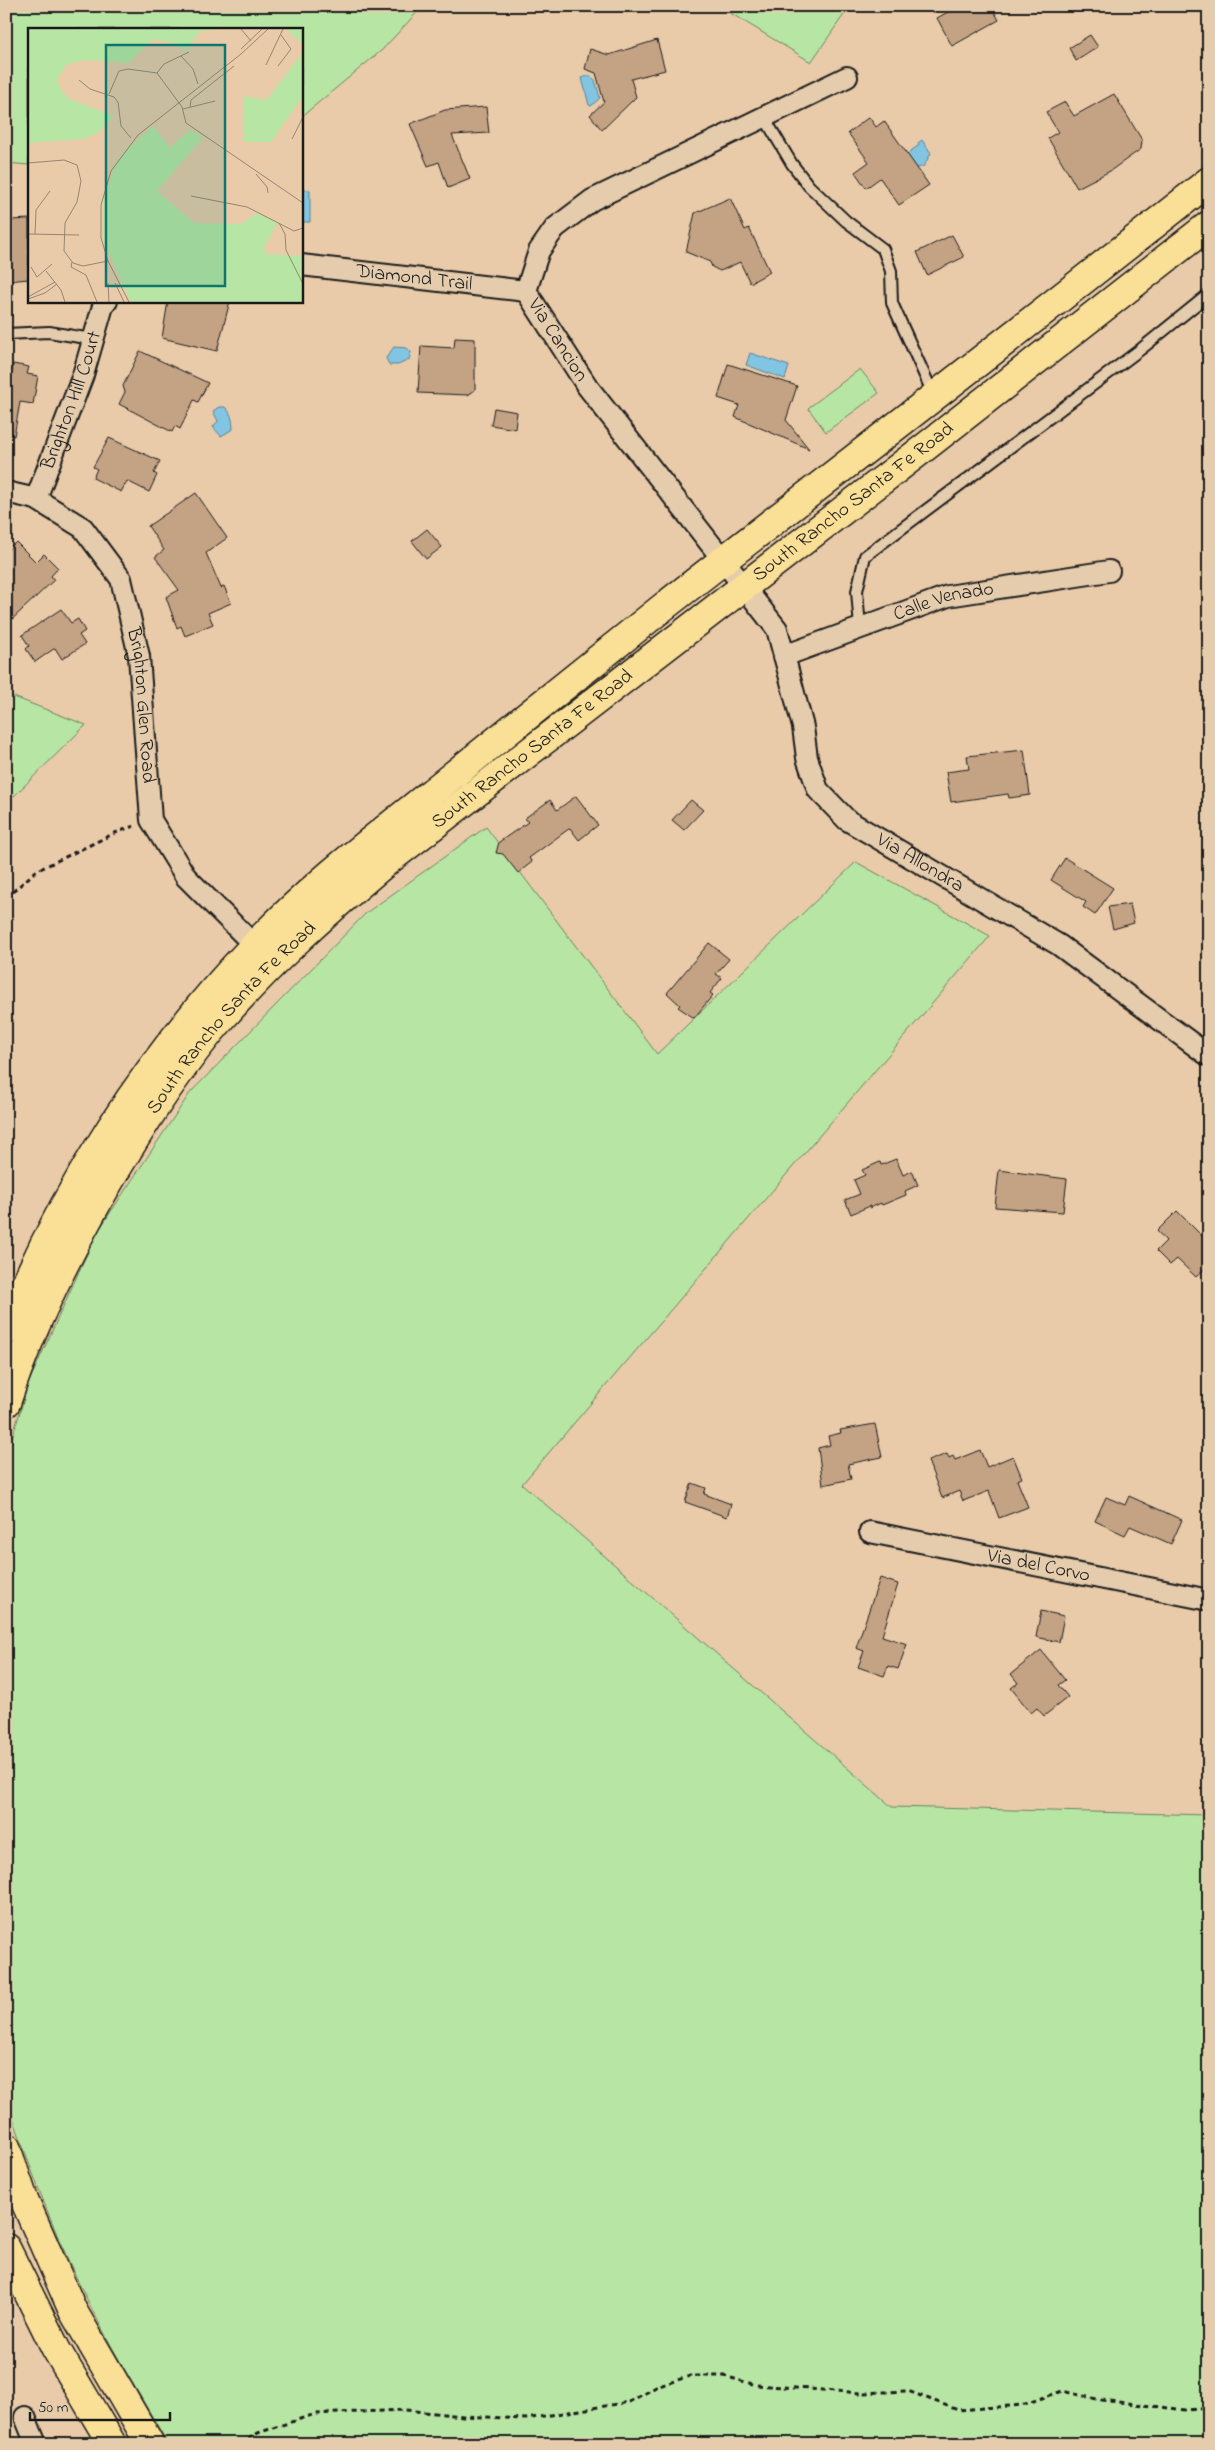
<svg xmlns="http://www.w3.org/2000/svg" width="1215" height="2450" viewBox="0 0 1215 2450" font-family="'Indie Flower',sans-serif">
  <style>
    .green { fill: #b7e6a4; stroke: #6a8160 }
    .water { fill: #82c5e3; stroke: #598193 }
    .building { fill: #c4a385; stroke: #1c1c1c }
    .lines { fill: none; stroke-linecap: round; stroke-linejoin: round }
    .service-casing { stroke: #1c1c1c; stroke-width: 14 }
    .minor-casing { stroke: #1c1c1c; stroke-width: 24 }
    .primary-casing { stroke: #1c1c1c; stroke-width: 31 }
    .path { stroke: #1c1c1c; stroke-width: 3; stroke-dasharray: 5 4; stroke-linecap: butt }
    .service { stroke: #e4ccac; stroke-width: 10 }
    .minor { stroke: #e4ccac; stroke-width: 20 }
    .primary { stroke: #fadf96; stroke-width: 28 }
    .labels { text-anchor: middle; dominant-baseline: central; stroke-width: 4; stroke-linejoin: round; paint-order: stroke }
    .street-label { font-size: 20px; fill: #1c1c1c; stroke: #e4ccac }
    .inset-road { fill: none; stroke: #978571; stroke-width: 1 }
    .view { fill: #0f766e; fill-opacity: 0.15; stroke: #0f766e; stroke-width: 2.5 }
    .inset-edge { fill: none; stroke: #1c1c1c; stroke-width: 2.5 }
  </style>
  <rect width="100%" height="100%" fill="#e9cba9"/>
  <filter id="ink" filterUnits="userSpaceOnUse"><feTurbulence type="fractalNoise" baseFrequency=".02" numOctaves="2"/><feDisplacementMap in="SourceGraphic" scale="10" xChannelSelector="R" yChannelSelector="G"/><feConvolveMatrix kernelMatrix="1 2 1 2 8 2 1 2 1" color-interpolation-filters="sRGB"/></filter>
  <g filter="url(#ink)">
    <path class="green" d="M6,6H423L382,50L301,117V29H29V165L6,163Z
      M719,6H850L811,62Z
      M860,369L879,393L826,432L808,408Z
      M6,694L86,725L6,804Z
      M486,827L657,1054L856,862L990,936L522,1484L892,1807L1209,1815V2444H168C144,2401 117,2359 95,2315C58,2245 31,2171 6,2097V1458L29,1382L96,1234L190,1093L366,913Z"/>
    <path class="water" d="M587,76H591L595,80L600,98L591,106L589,105L582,78Z
      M922,140L931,153L924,166L907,171L899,160L919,145L918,143Z
      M301,190H310V222H301Z
      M394,347L407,348L411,352L409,360L398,365H389L386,358Z
      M750,353L789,366L785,379L746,365Z
      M219,407H225C231,412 233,421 233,429L221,436L213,427L218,421L213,411Z"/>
    <path class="building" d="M959,6H991L999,20L952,46L937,18Z
      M1090,35L1098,47L1076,61L1069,48Z
      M657,40L665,70L631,79L636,97L602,130L590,115L604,102L596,73L585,69L590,49L609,55Z
      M1114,94L1142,140L1141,149L1110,171L1077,188L1048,138L1058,132L1046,112L1065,102L1074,116Z
      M486,107L489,133L452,135L470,179L448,188L439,162L428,166L410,124L445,110Z
      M869,117L876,127L884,121L929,185L899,205L880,178L866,188L855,172L869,162L848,133Z
      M730,198L745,230L749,228L770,272L750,283L740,262L720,271L712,267L710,262L686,252L695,213Z
      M29,219V279L6,281V224L12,223V220Z
      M952,235L964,257L927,275L917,252Z
      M168,301H230L217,351L162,338Z
      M455,338L475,339V390L468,395L418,393L421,346L454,348Z
      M140,351L208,383L198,402L194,400L180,429L175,426L172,432L119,404L125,392L123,386Z
      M13,364L29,367L27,374L38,376L33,404L20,402L14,436L6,435V371L12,372Z
      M728,364L797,386L786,420L809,449L735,417L739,405L718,398Z
      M494,408L517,412L515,429L491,425Z
      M109,438L160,461L154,473L157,475L149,492L127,481L121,492L93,478L97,469L93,467Z
      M196,493L227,538L206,553L221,588L224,586L231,603L208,613L213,624L185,636L181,626L177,628L166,597L179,590L155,557L164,550L148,526Z
      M427,529L442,547L426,559L412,541Z
      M16,542L36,562L44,554L58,568L51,576L54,580L6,625V552Z
      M61,609L71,623L78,619L85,631L79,635L85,644L62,659L55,648L35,662L26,649L29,646L22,635Z
      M1024,750L1030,795L1009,798L1008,794L951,802L946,772L969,769L967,756Z
      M576,796L598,825L579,840L570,828L529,858L532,862L518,873L503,854L496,853L499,842L528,822L525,818L550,800L557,810Z
      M691,800L703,810L684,830L672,820Z
      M1065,858L1113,888L1095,915L1083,907L1086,902L1051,880Z
      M1130,904L1134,923L1113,929L1108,907Z
      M709,943L729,959L716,974L722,978L710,993L713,995L694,1018L678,1007L680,1005L667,993Z
      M896,1159L903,1175L912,1171L918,1185L905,1191L906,1195L882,1205L881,1203L870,1208V1206L851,1214L845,1200L860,1194L854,1180L865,1175L862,1170L880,1162L881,1165Z
      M999,1170L1067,1179L1063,1212L995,1207Z
      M1177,1211L1209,1243V1265L1196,1277L1177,1259L1170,1265L1156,1251L1166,1241L1157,1231Z
      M875,1424L882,1457L848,1464L851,1479L823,1485L818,1448L830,1445L828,1436L841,1433L840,1430Z
      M980,1450L987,1467L1013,1456L1022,1478L1017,1480L1028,1507L999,1518L989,1491L963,1501L959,1491L942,1498L928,1461L947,1454L949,1458L953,1456L955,1460Z
      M692,1483L706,1488L704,1494L731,1504L727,1517L685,1502Z
      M1129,1496L1182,1520L1171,1544L1130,1526L1125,1535L1095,1521L1106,1497L1125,1505Z
      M880,1578L898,1584L882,1636L907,1644L898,1669L888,1666L884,1676L858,1667L864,1651L856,1648Z
      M1041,1611L1064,1616L1059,1642L1036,1637Z
      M1041,1650L1065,1680L1058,1685L1068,1697L1044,1716L1037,1708L1031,1713L1011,1688L1018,1683L1011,1674Z"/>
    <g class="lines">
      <defs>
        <path id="service" d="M764,117L792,164L809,186L846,221L883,249L891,271L892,303L934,396
          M6,334L49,332L92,339
          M860,628L857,591L865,556L1141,349L1209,294"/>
        <g id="minor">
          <path id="s1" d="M847,77L592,200L555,228L539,251L526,291L587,386L777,629L803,727L807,758L818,790L847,820L1059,945L1209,1056"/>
          <path id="s2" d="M301,265L526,291"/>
          <path id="s3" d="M6,492L36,499L83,528L121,579L139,656L151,820L186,877L254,945"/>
          <path id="s4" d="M36,499L83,375L103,306L107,301"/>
          <path id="s5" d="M784,656L948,596L1109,571"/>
          <path id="s6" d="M870,1532L1209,1600"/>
          <path d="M25,2417L36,2444"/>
        </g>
        <g id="primary">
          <path d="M6,1330C61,1191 149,1056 252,948C306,890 369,842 431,793C508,731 585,669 662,608C844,466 1028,325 1209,181"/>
          <path id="s7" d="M6,1403C30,1329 64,1261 102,1194C135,1137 169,1082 211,1031C263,969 323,915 385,863L924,448L1209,225"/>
          <path d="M6,2147L23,2197L73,2311L150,2444"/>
          <path d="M6,2248L56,2349L112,2444"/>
        </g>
      </defs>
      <use href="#service" class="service-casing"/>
      <use href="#minor" class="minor-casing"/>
      <use href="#primary" class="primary-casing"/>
      <path class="path" d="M6,898L36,871L115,833L134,826
        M241,2444L258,2433L315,2414L405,2410L463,2416L526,2419L629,2402L656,2387L690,2376H724L756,2385L862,2393L908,2391L958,2410L1022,2405L1062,2391L1101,2400L1186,2410L1209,2408"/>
      <use href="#service" class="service"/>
      <use href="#minor" class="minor"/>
      <use href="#primary" class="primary"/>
    </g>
  </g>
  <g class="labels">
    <g class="street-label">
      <text stroke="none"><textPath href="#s2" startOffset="114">Diamond Trail</textPath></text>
      <text stroke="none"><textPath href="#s1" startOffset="458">Via Cancion</textPath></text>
      <text stroke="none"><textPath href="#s4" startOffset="105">Brighton Hill Court</textPath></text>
      <text stroke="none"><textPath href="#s7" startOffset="1260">South Rancho Santa Fe Road</textPath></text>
      <text stroke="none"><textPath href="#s5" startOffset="169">Calle Venado</textPath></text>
      <text stroke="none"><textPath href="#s3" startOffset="278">Brighton Glen Road</textPath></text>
      <text stroke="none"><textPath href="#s7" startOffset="855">South Rancho Santa Fe Road</textPath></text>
      <text stroke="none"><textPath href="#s1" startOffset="1114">Via Allondra</textPath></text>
      <text stroke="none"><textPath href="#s7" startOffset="450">South Rancho Santa Fe Road</textPath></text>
      <text stroke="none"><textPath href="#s6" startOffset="172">Via del Corvo</textPath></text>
    </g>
  </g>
  <g transform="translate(28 28)">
    <rect width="275" height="275" fill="#e9cba9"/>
    <path d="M0,1H195L172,3L158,23L143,14L125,11L100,35L57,32L39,36L29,51L33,62L41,71L86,88L71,104L56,111L0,115ZM258,1H275V68L243,114H215V68L239,72L274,25V16ZM125,98L142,120L162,102L175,109L129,163L166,195L213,196L230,185L249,195L236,220L238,226L275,228V274H103L76,215V170L87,138L96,124Z" fill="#b7e6a4"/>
    <path class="inset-road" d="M213,1L223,13M213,21L234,1M161,24L136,36L129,45L154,79L158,95L275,175M153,28L165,41L170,56M238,37L255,1M250,38L263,21L253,7M51,52L62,61L86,69L90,74L93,98L103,110M81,66L91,43L100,41L129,45M162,79L163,72L206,38M155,81L187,73M264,111L275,89M0,135L36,132L49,137L53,153L49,174L37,195L36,223L45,235L55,238L80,233M228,146L239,159L240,165M163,168L219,179L266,203L275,200M251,195L257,206L258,222L275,256M0,206L51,207M7,206L8,182L22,163M44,234L43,239L58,247L69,274M3,239L9,249L24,236M18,243L33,262L37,274M80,255L81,274M87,255L96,274M0,269L27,254M0,271L17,265L29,256M101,274L80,233L73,210V177L83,143L110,107L213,26L240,1"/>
    <path class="view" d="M78,17H197V258H78Z"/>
    <rect width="275" height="275" class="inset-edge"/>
  </g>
  <rect width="1215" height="2450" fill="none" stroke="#e4ccac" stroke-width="25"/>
  <rect x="12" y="12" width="1190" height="2425" fill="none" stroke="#1c1c1c" stroke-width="2" filter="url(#ink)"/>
  <path d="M30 2412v8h140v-8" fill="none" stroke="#1c1c1c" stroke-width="2.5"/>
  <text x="38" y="2412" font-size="15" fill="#1c1c1c" stroke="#e4ccac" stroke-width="4" paint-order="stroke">50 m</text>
</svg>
